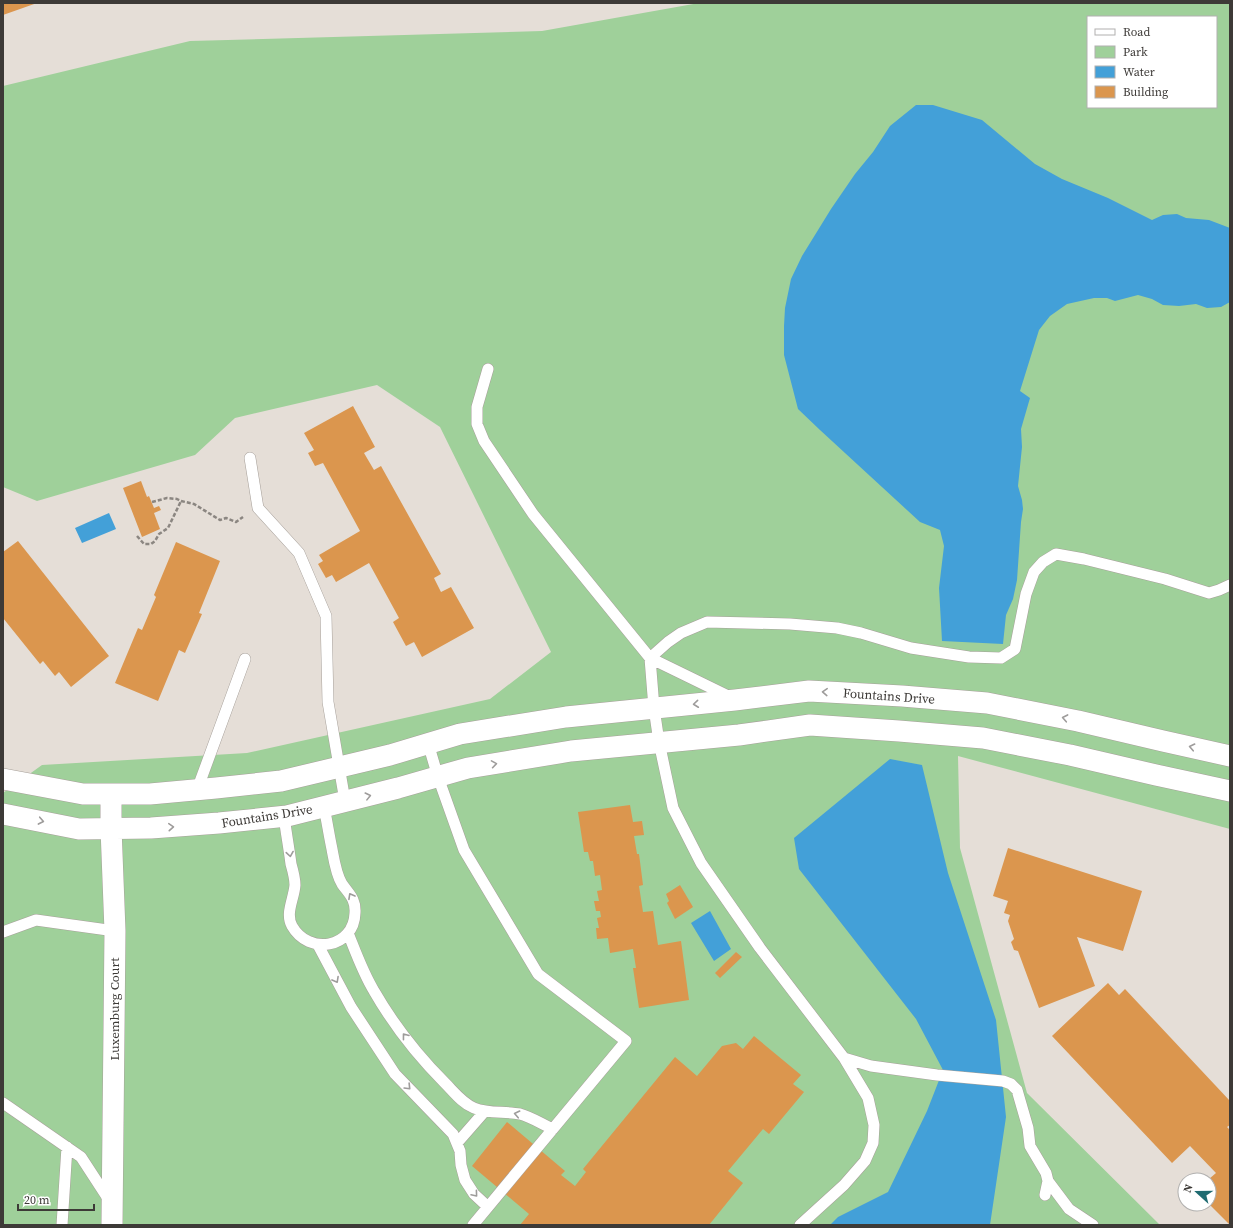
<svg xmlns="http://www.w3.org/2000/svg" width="1233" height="1228" viewBox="0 0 1233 1228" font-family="'Source Serif 4',serif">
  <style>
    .green { fill: #9fd09a; fill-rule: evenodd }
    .water { fill: #43a0d8 }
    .building { fill: #db964e }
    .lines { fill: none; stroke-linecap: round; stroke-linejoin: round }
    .lane-casing { stroke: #a7a09a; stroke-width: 12 }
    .street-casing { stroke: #a7a09a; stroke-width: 22 }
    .path { stroke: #8b8681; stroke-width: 2.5; stroke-dasharray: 4 2; stroke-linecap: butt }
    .lane { stroke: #fff; stroke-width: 11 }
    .street { stroke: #fff; stroke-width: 21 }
    .oneway { stroke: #9e9c9b }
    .labels { text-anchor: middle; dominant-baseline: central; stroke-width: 4; stroke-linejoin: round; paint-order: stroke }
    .street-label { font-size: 13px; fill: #3d3a37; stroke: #fff }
  </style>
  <rect width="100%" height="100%" fill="#e5ded7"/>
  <path class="green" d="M699,3H1230V829L958,756L960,848L1027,1093L1160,1225H3V793L42,765L247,753L490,699L551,652L440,427L377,385L235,418L195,455L37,501L3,487V86L190,41L542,31ZM1088,17H1216V107H1088Z"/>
  <path class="water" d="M916,105H933L982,120L1035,164L1062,179L1108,198L1152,220L1163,215L1177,214L1186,218L1209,220L1230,228V302L1221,307L1207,308L1196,304L1179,306L1163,305L1152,299L1138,295L1115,301L1107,298H1094L1067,304L1050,316L1039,330L1020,391L1030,398L1021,429L1022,447L1018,486L1022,500L1023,509L1021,522L1017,580L1013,599L1006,615L1003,644L942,641L939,588L944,546L940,530L920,522L820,430L798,409L784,355V326L785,308L791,279L802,256L831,209L855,174L873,152L890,126Z
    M109,513L116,529L82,543L75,528Z
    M890,759L922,765L948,873L996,1020L1006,1117L990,1225H830L838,1217L888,1192L927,1111L943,1070L916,1019L799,869L794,838Z
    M710,911L731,949L714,961L691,923Z"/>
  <path class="building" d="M3,3H37L3,15Z
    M353,406L375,447L364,453L374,470L381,466L441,574L434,578L441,592L451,587L474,628L422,657L414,642L406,646L393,622L399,618L369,563L336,582L332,575L326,578L318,564L323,561L319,555L360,531L323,463L315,466L308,453L314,450L304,433Z
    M141,481L147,497L149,496L154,508L159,506L161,510L154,513L160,529L142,537L123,488Z
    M18,541L109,656L71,687L59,672L55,676L43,661L40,664L3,618V552Z
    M176,542L220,561L199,613L202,614L185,653L179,650L158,701L115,683L138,628L142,630L156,597L154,595Z
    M630,805L633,822L642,821L644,835L634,836L637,854H639L643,885L639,886L643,912L653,911L658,945L681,941L689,1000L639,1008L633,968H636L633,949L610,953L608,938L597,939L596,928H599L597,918L601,917L600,911H596L594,901H599L597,891L602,890L600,875L595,876L593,861H590L588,852H584L578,812Z
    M1008,848L1142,891L1123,951L1077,937L1095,986L1039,1008L1018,951L1014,950L1011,942L1014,939L1008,921L1010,915L1004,913L1008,901L993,896Z
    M680,885L693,907L675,919L667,903L669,901L666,894Z
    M736,952L742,957L720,978L715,973Z
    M1108,983L1119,995L1125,989L1230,1101V1125L1227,1127L1230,1130V1225L1209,1204V1179L1216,1173L1190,1146L1172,1163L1052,1036Z
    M754,1036L801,1075L793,1084L804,1092L769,1134L763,1129L728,1171L743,1183L709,1225H520L529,1214L472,1166L507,1122L565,1171L561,1175L575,1186L586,1172L583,1169L675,1057L697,1076L722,1046L736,1043L743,1049Z"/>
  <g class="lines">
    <defs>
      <path id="lane" d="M488,369L477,407V424L484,441L533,514L650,658L654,708L659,742L673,808L701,863L760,948L844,1058L868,1098L874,1125L873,1143L865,1161L844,1185L800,1225
        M250,458L258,508L299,553L326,616L328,702L345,801
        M730,697L650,658L668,642L681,633L707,622L790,624L837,628L861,633L911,648L969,657L1001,658L1015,649L1026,594L1034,572L1043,562L1056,554L1084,559L1165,579L1209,593L1219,590L1230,585
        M428,743L438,777L464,850L538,974L626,1041L473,1225
        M197,790L245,659
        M284,816C286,832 289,848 291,864C293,871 295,878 295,885C294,899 285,913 292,926C309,956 354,948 355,913C356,899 349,894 342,884C336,874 334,860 332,849C329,835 327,821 324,807
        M3,932L36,920L115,931
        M348,933C356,953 363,973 374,991C393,1024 418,1056 445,1083C454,1092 462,1103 474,1108C488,1114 505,1111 520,1114C531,1117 542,1124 553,1129
        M318,945L351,1007L395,1074L453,1134L460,1151L461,1165L465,1180L474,1194L488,1207
        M844,1058L871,1066L937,1075L1003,1081L1011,1084L1017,1090L1028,1128L1030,1146L1046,1173L1048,1181L1045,1195
        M3,1103L81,1157L109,1200
        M457,1143L485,1111
        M1048,1181L1069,1209L1093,1225
        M62,1225L67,1147"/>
      <path id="street" d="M3,779L83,794H150L216,788L281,781L390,755L460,734L566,717L735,700L809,691L902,696L987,703L1078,721L1163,741L1230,756
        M111,794V828L115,931L112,1225
        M3,814L79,829L151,828L219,823L287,816L398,788L468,768L571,751L739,735L810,725L899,731L983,738L1070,755L1156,775L1230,791"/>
    </defs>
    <use href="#lane" class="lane-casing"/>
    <use href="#street" class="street-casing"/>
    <path class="path" d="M152,502L167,498L177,499L181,501L194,504L220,520L226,518L236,522L243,517
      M137,536L144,544H151L155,541L159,534L168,528L181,501"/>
    <use href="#lane" class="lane"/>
    <use href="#street" class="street"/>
  </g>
  <defs><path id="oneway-chevron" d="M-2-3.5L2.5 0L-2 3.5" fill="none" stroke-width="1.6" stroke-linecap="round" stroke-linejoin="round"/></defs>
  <g class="oneway">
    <use href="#oneway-chevron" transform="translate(825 692) rotate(-177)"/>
    <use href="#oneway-chevron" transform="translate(696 704) rotate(174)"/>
    <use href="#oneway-chevron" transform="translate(1065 718) rotate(-169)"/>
    <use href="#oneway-chevron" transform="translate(1192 747) rotate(-168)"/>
    <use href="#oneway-chevron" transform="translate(494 764) rotate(-9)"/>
    <use href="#oneway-chevron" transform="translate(368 796) rotate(-14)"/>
    <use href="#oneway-chevron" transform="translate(41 821) rotate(11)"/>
    <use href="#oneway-chevron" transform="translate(171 827) rotate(-4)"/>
    <use href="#oneway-chevron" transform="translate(290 854) rotate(81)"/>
    <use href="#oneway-chevron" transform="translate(351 896) rotate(-119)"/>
    <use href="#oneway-chevron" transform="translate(336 980) rotate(61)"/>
    <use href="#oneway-chevron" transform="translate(405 1036) rotate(-128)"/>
    <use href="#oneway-chevron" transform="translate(408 1087) rotate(46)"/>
    <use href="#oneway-chevron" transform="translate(517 1114) rotate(-168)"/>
    <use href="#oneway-chevron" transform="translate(475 1194) rotate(50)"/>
  </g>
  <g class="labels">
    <g class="street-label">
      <text transform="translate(889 696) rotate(4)">Fountains Drive</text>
      <text transform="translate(267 816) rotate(-9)">Fountains Drive</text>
      <text transform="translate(114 1009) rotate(-90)">Luxemburg Court</text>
    </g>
  </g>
  <rect width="1233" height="1228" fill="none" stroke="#3d3a37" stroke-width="8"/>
  <rect x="1087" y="16" width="130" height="92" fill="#ffffff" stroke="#b1b0af"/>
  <rect x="1095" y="29" width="20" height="6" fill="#ffffff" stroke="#b1b0af"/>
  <text x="1123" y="36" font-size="12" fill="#3d3a37">Road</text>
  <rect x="1095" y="46" width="20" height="12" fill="#9fd09a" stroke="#b1b0af"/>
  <text x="1123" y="56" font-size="12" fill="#3d3a37">Park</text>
  <rect x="1095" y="66" width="20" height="12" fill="#43a0d8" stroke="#b1b0af"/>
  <text x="1123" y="76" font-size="12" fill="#3d3a37">Water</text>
  <rect x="1095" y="86" width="20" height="12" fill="#db964e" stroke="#b1b0af"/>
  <text x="1123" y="96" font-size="12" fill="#3d3a37">Building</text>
  <g transform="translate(1197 1192) rotate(291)"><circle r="19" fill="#ffffff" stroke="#b1b0af"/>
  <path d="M0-3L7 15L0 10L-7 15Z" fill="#1f6b71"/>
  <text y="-6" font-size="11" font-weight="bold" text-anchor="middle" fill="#3d3a37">N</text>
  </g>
  <path d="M18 1204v6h76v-6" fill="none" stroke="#3d3a37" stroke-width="2"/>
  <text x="24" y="1204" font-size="12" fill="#3d3a37" stroke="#ffffff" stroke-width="3" paint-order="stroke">20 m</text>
</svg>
